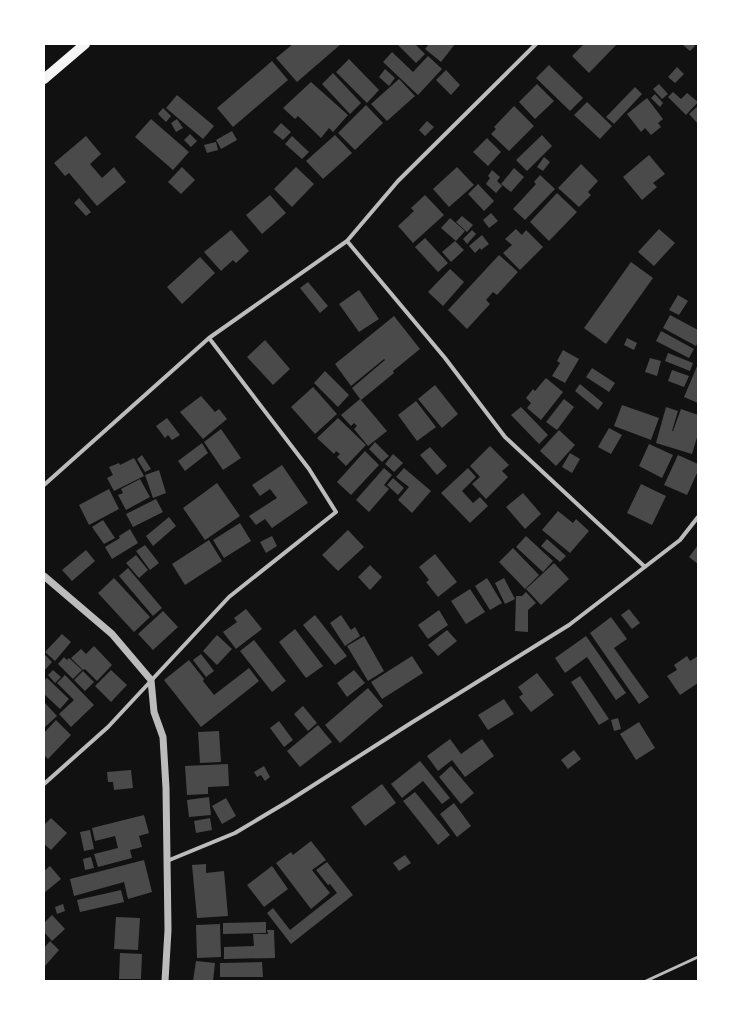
<svg xmlns="http://www.w3.org/2000/svg" width="742" height="1025" viewBox="0 0 742 1025" font-family="'IBM Plex Sans',sans-serif">
  <style>
    .building { fill: #4a4a4a }
    .lines { fill: none; stroke-linecap: round; stroke-linejoin: round }
    .service { stroke: #bcbcbc; stroke-width: 3 }
    .minor { stroke: #bcbcbc; stroke-width: 4 }
    .tertiary { stroke: #bcbcbc; stroke-width: 7 }
    .primary { stroke: #f5f5f5; stroke-width: 10 }
  </style>
  <rect width="100%" height="100%" fill="#111"/>
  <path class="building" d="M293,44H341L297,82L276,58Z
    M397,44H415L425,54L416,63Z
    M429,44H455L441,62L425,49Z
    M584,44H617L589,73L572,56Z
    M682,44H693L695,46L690,51Z
    M392,52L413,72L428,56L442,69L418,95L383,62Z
    M349,59L379,90L367,103L336,72Z
    M272,61L288,80L233,127L217,108Z
    M549,65L583,98L570,111L536,78Z
    M677,67L684,74L675,83L668,77Z
    M385,69L395,78L389,86L379,77Z
    M446,70L460,85L451,95L436,80Z
    M333,73L361,103L350,114L322,84Z
    M399,79L415,96L387,121L371,104Z
    M311,82L348,115L333,132L329,128L321,138L298,116L295,119L283,108Z
    M537,84L554,101L535,119L519,102Z
    M659,84L668,94L662,99L653,89Z
    M635,87L642,94L614,124L606,117Z
    M673,92L681,99L687,93L698,102L686,115L668,97Z
    M655,94L663,103L660,107L651,98Z
    M177,95L214,126L203,139L166,108Z
    M647,98L663,119L658,123L661,127L651,135L645,128L641,132L627,114Z
    M587,102L612,126L600,139L574,115Z
    M366,105L383,123L355,150L338,133Z
    M514,106L534,126L509,151L491,134L496,129L494,127Z
    M698,106V124L689,114Z
    M163,108L171,116L166,122L158,114Z
    M151,119L189,152L173,170L135,137Z
    M177,119L183,128L176,132L171,123Z
    M427,121L434,127L425,136L419,130Z
    M281,123L291,132L283,140L273,132Z
    M232,131L237,140L221,149L216,140Z
    M190,134L197,141L191,147L184,140Z
    M335,135L352,153L323,179L306,161Z
    M542,135L552,146L527,171L516,160Z
    M86,136L101,154L90,164L102,178L114,167L126,182L97,206L69,173L65,176L54,163Z
    M292,136L309,152L302,159L285,144Z
    M487,138L501,152L488,166L473,152Z
    M216,142L218,150L207,153L204,145Z
    M649,155L665,174L653,183L657,187L642,200L623,177Z
    M544,157L550,162L543,171L537,167Z
    M581,164L598,181L588,192L591,195L579,207L558,188Z
    M182,167L195,180L181,194L168,182Z
    M296,167L314,184L292,207L274,189Z
    M457,167L474,185L449,207L433,189Z
    M514,168L524,177L511,192L501,184Z
    M492,170L500,177L497,181L502,186L496,193L486,184L490,178L488,176Z
    M540,175L555,189L525,220L513,209L536,184L534,182Z
    M478,184L494,201L484,211L468,194Z
    M557,193L577,212L549,241L530,222Z
    M270,195L286,213L262,234L246,215Z
    M425,195L444,215L413,243L398,226L414,211L411,208Z
    M79,198L91,212L86,216L74,203Z
    M491,213L498,221L489,228L483,220Z
    M462,216L473,225L467,232L456,222Z
    M450,218L465,231L456,241L441,228Z
    M516,229L522,235L526,230L543,247L520,270L503,253L512,245L505,239Z
    M659,229L675,243L654,266L638,252Z
    M231,230L249,251L236,263L233,260L221,271L204,252Z
    M472,230L476,234L467,244L463,239Z
    M482,235L489,244L481,250L480,248L475,253L469,246Z
    M425,238L448,263L438,272L415,247Z
    M455,241L464,250L451,262L442,252Z
    M499,255L518,272L497,295L493,292L486,300L490,304L467,329L448,310Z
    M200,257L215,273L182,304L167,287Z
    M631,262L653,278L606,344L584,328Z
    M450,269L464,282L443,306L428,292Z
    M308,282L328,306L320,313L300,288Z
    M359,290L379,319L359,332L339,304Z
    M678,295L688,301L679,315L669,310Z
    M670,315L698,330V342L696,346L663,328Z
    M394,316L420,349L393,371L394,373L361,400L352,388L385,360L384,359L351,386L335,364Z
    M661,331L694,349L689,358L656,341Z
    M627,338L637,343L634,350L624,345Z
    M265,340L290,369L273,385L247,357Z
    M563,350L579,359L565,383L552,376L560,363L557,361Z
    M668,353L693,363L690,371L665,361Z
    M650,358L661,361L657,376L645,372Z
    M698,364V403L684,397Z
    M592,368L615,383L609,392L586,377Z
    M672,370L689,376L684,387L668,381Z
    M325,371L349,395L338,407L314,383Z
    M546,378L563,392L541,420L527,408L531,403L526,398L533,389L535,391Z
    M580,384L603,403L598,410L575,391Z
    M435,385L458,414L442,428L418,399Z
    M313,387L337,414L315,434L291,407Z
    M201,396L215,412L219,409L227,419L203,439L180,412Z
    M360,399L387,431L368,446L354,429L357,426L354,423L351,426L341,415Z
    M564,399L574,407L557,430L546,422Z
    M416,401L436,427L417,441L398,415Z
    M622,405L659,418L651,440L614,426Z
    M521,407L548,435L539,444L511,415Z
    M666,407L678,411L672,431H673L681,409L698,415V434L692,454L656,443Z
    M167,418L180,435L172,440L168,435L165,438L156,426Z
    M338,418L366,445L346,466L337,457L340,454L336,451L334,454L317,438Z
    M609,428L622,435L611,454L598,447Z
    M221,429L241,458L223,470L204,442Z
    M559,430L575,445L556,466L540,451Z
    M375,442L389,456L382,462L369,449Z
    M202,443L208,453L185,471L178,461Z
    M649,444L673,455L662,478L639,466Z
    M490,446L509,465L502,471L508,477L486,499L472,484L480,477L470,466Z
    M430,447L447,466L437,475L420,455Z
    M365,451L379,465L351,495L337,482Z
    M570,453L580,459L572,473L562,467Z
    M393,454L403,463L394,472L385,464Z
    M142,455L151,469L145,472L137,459Z
    M678,455L698,464V471L687,495L664,485Z
    M134,458L144,476L114,491L107,478L113,475L109,467L119,463L120,465Z
    M282,465L308,503L272,528L265,519L256,525L249,516L277,498L270,489L260,496L252,485Z
    M384,468L392,475L384,485L389,489L369,512L356,500Z
    M404,468L431,491L412,513L398,500L409,487L396,477Z
    M468,468L476,477L462,491L473,503L480,497L488,506L470,523L441,493Z
    M159,470L166,493L153,498L145,475Z
    M393,478L404,488L398,495L387,485Z
    M140,479L150,497L126,510L118,495L123,493L121,489Z
    M217,483L240,516L205,540L183,508Z
    M641,484L666,496L652,525L627,513Z
    M109,489L119,509L89,525L79,505Z
    M523,493L541,514L525,529L506,507Z
    M156,499L163,512L133,527L126,514Z
    M558,511L573,523L576,519L589,531L570,553L542,530Z
    M169,517L176,526L153,546L146,536Z
    M103,520L115,538L104,544L92,527Z
    M240,523L251,541L224,558L213,540Z
    M130,529L138,543L112,559L105,547L120,538L119,536Z
    M348,530L364,547L338,571L322,555Z
    M272,536L277,546L266,553L260,542Z
    M526,536L553,561L543,572L516,547Z
    M547,539L566,556L560,562L541,546Z
    M209,540L222,561L185,585L172,564Z
    M145,545L159,563L150,570L136,551Z
    M698,545V564L689,557Z
    M513,548L539,575L525,589L499,562Z
    M86,550L95,561L72,581L62,570Z
    M435,554L457,582L438,597L426,582L429,580L419,567Z
    M136,555L148,570L139,578L126,563Z
    M554,563L569,579L541,605L526,589Z
    M370,565L382,577L370,590L358,577Z
    M128,568L162,608L153,616L119,576Z
    M114,578L150,617L134,632L98,593Z
    M487,578L502,603L490,610L475,586Z
    M504,578L515,599L505,604L495,583Z
    M470,589L485,612L466,624L451,601Z
    M526,592L536,603L528,610V632L515,631L516,596H522Z
    M246,609L262,629L236,649L223,632L237,622L234,618Z
    M629,609L640,623L632,629L621,615Z
    M439,610L448,625L428,639L418,625Z
    M163,611L178,627L153,650L138,634Z
    M315,615L347,656L335,665L303,625Z
    M341,615L351,630L355,627L360,636L345,646L330,623Z
    M611,617L627,639L614,648L649,697L639,704L590,633Z
    M295,629L323,666L306,678L279,642Z
    M447,630L457,641L438,656L428,645Z
    M62,634L71,642L55,661L45,652Z
    M217,635L232,649L217,665L203,651Z
    M364,636L384,671L368,681L347,646Z
    M586,636L626,693L616,700L587,657L565,673L555,658Z
    M254,640L286,681L272,692L240,651Z
    M94,646L112,665L97,681L85,669L83,670L71,658L81,649L86,654Z
    M44,654L52,662L44,671Z
    M201,654L214,671L206,677L193,660Z
    M412,656L423,673L382,699L371,682Z
    M687,656L690,661L698,656V683L680,695L667,676L677,670L674,665Z
    M64,657L67,660L69,658L82,670L73,679L58,664Z
    M189,660L204,679L203,681L214,695L249,668L259,681L201,727L164,680Z
    M53,670L61,677L55,683L48,675Z
    M111,670L127,685L111,702L95,686Z
    M354,670L365,683L347,697L337,683Z
    M83,671L94,682L85,691L74,680Z
    M537,673L554,695L531,712L519,697L523,694L518,687Z
    M65,675L94,705L71,727L59,714L74,700L57,683Z
    M580,676L609,719L599,725L571,682Z
    M47,678L69,699L60,709L44,694V680Z
    M368,688L383,706L340,743L325,725Z
    M504,699L514,714L488,730L478,715Z
    M44,702L57,716L45,727L44,726Z
    M303,706L317,723L308,731L294,714Z
    M618,718L621,729L614,731L611,720Z
    M56,720L71,735L48,759L44,755V733Z
    M279,721L293,740L284,747L270,728Z
    M639,722L655,748L636,760L620,734Z
    M318,725L332,742L300,767L287,751Z
    M219,731L221,762L200,763L198,732Z
    M450,739L461,754L482,739L494,756L465,777L452,760L438,771L427,756Z
    M574,750L581,759L568,769L561,760Z
    M420,761L450,798L442,804L423,781L402,798L391,784Z
    M228,764L229,786L208,787V794L187,795L185,766Z
    M264,766L270,777L265,781L261,775L257,777L254,772Z
    M451,766L474,793L461,804L439,777Z
    M131,770L133,788L114,790L113,782H108L107,772Z
    M382,784L396,803L365,826L351,807Z
    M415,792L450,835L438,845L403,801Z
    M209,797L211,815L189,817L187,800Z
    M226,798L236,816L222,824L212,806Z
    M454,803L471,826L457,837L440,814Z
    M144,815L149,833L139,836L142,847L130,850L132,858L98,867L94,854L118,848L115,836L95,841L92,828Z
    M51,818L67,833L51,850L44,844V825Z
    M210,818L212,830L196,833L194,821Z
    M90,830L94,849L84,851L80,832Z
    M311,841L326,860L312,870L330,893L311,909L276,863L291,852L293,855Z
    M405,855L411,863L399,871L393,863Z
    M91,857L94,868L85,870L83,859Z
    M144,860L152,892L128,899L124,882L74,896L70,879Z
    M327,862L353,895L291,944L267,913L273,908L290,930L337,893L330,884L328,885L316,870Z
    M206,864V873L224,871L228,916L197,918L192,865Z
    M50,866L61,879L44,893V871Z
    M272,866L288,889L264,907L247,885Z
    M121,890L124,902L80,912L77,900Z
    M63,904L65,911L57,914L55,907Z
    M52,915L65,929L52,941L44,932V923Z
    M116,917L140,918L138,950L114,949Z
    M266,922V933L223,934V923Z
    M220,924L221,957L197,958L196,925Z
    M267,930H274L275,958L224,959V947L254,946L253,934H268Z
    M50,941L59,950L45,966L44,948Z
    M120,953L142,954L141,979H119Z
    M196,961L215,963L213,981H193Z
    M262,962L263,977H220V963Z"/>
  <g class="lines">
    <path class="service" d="M646,981L698,957"/>
    <path class="minor" d="M347,241L445,358L505,437L645,567
      M44,485L209,338L347,241L398,181L536,44
      M44,784L108,727L229,597L336,512L309,469L209,338
      M167,861L235,833L287,802L411,723L569,625L680,540L698,517"/>
    <path class="tertiary" d="M44,576L112,634L151,680L154,712L163,737L166,788L168,930L165,981"/>
    <path class="primary" d="M44,79L85,44"/>
  </g>
  <rect width="742" height="1025" fill="none" stroke="#ffffff" stroke-width="90"/>
</svg>
